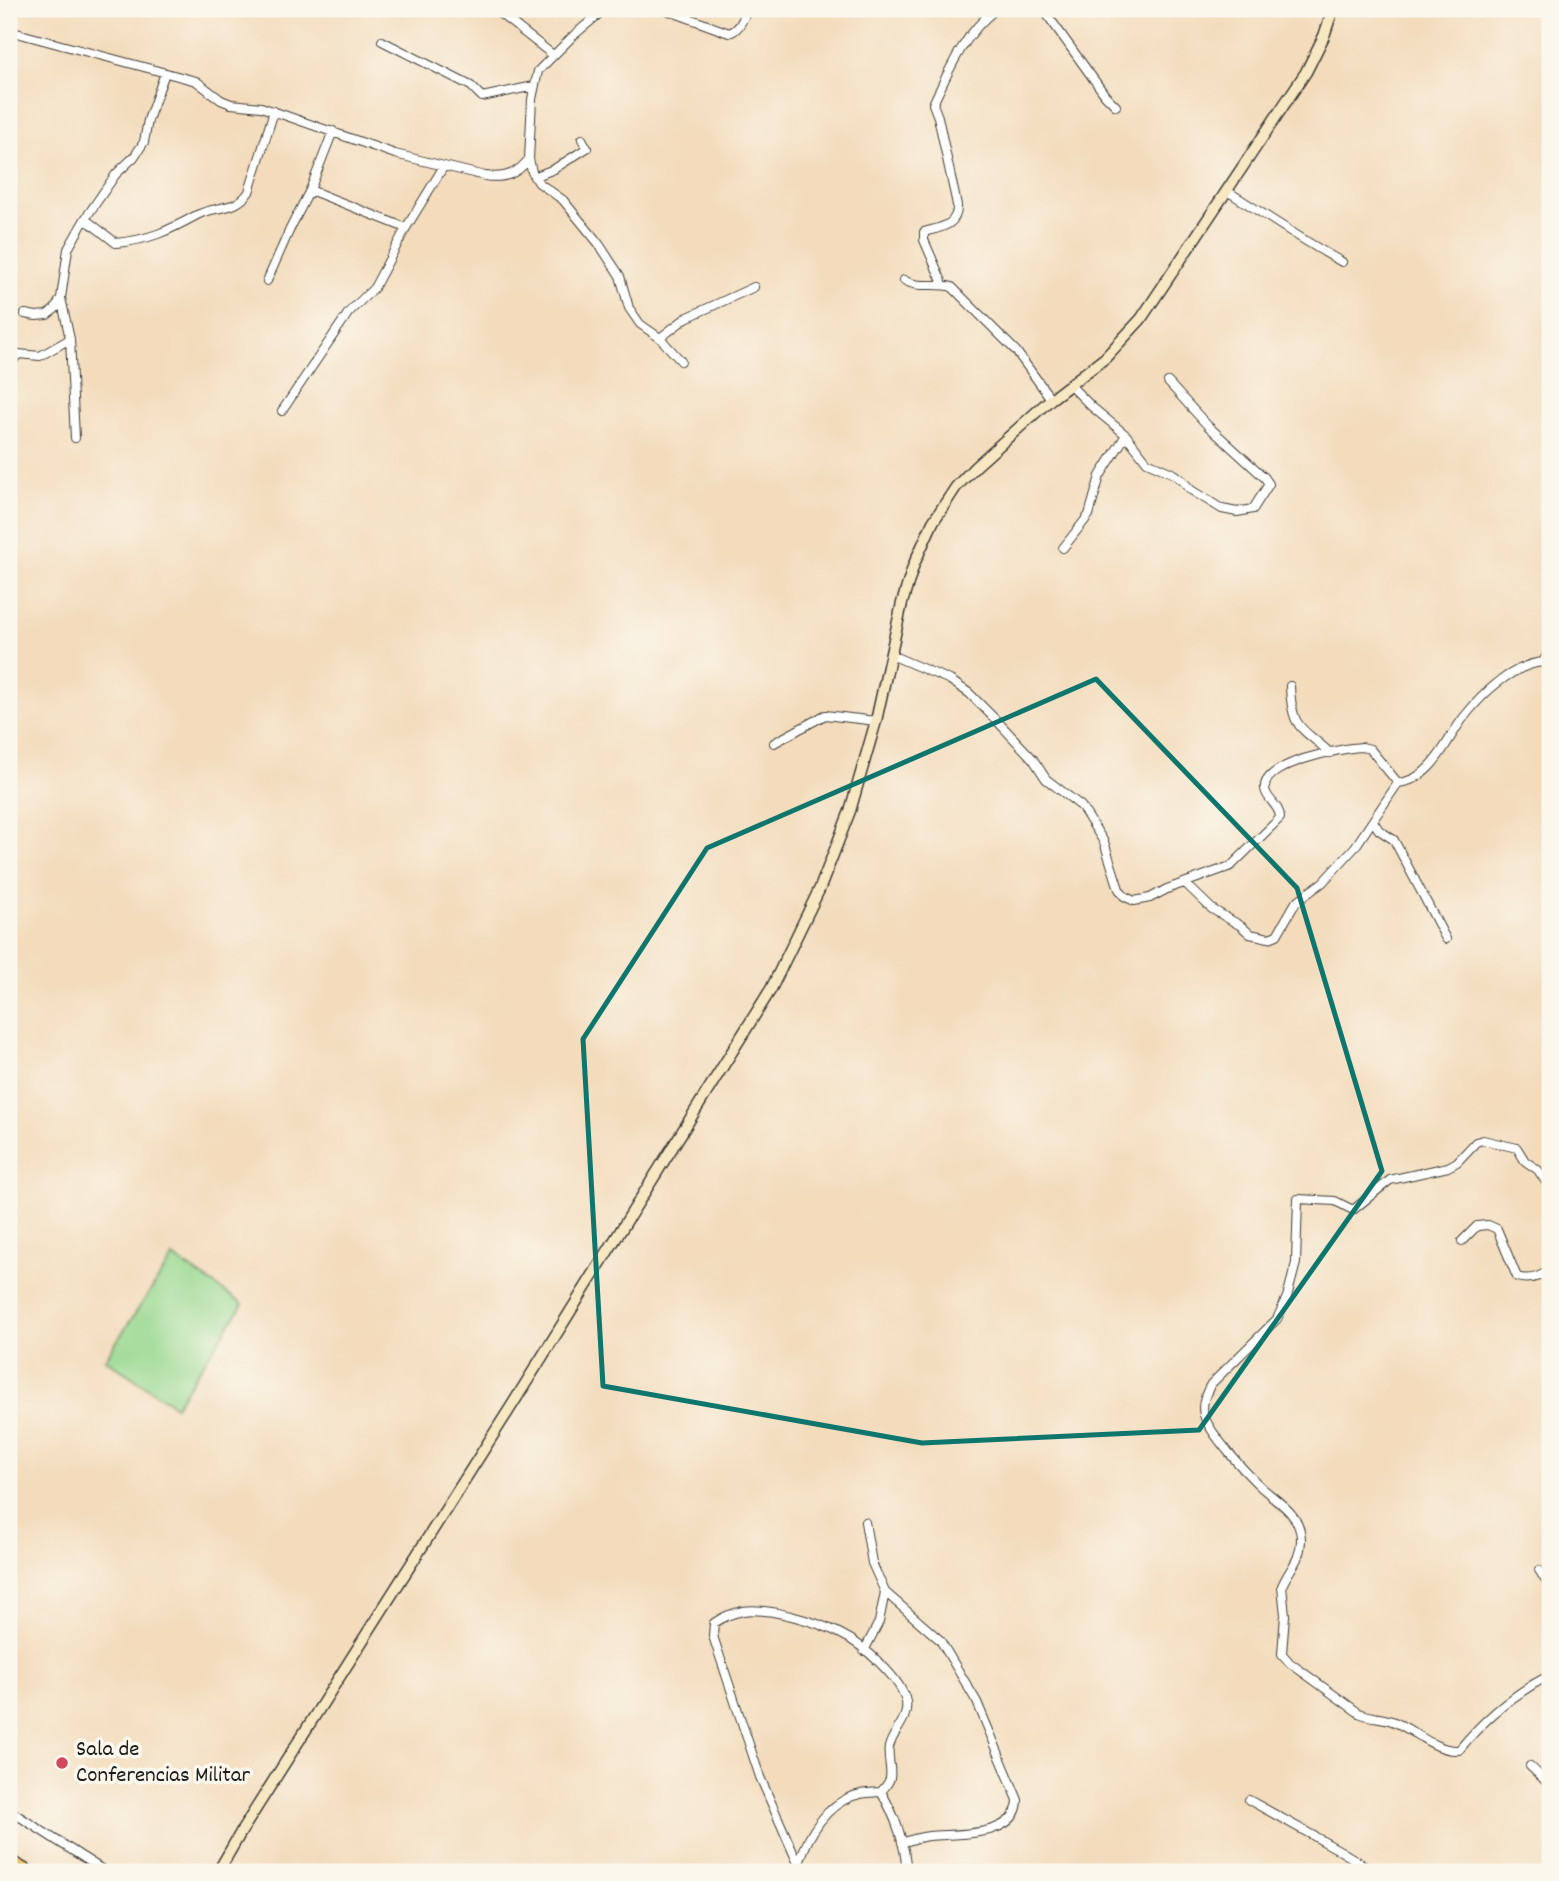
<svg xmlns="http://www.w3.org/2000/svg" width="1559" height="1881" viewBox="0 0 1559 1881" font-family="Dekko,sans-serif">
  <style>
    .green { fill: #97d88f; stroke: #5a7a56; stroke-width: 2 }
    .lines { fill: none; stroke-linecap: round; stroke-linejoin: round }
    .minor-casing { stroke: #3c3934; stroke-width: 10 }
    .secondary-casing { stroke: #3c3934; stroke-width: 13 }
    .primary-casing { stroke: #3c3934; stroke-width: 15 }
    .minor { stroke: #fff; stroke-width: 8 }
    .secondary { stroke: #f7e8c3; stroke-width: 10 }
    .primary { stroke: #ebc669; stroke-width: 12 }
    .marked { fill: none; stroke: #0f766e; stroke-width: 5; stroke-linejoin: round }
    .poi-dot { fill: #d1495b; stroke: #fbf7ec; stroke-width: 2.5 }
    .labels { text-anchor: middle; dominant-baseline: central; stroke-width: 7; stroke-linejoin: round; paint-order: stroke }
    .poi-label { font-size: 23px; fill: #1c1c1c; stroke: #fbf7ec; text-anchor: start }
  </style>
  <rect width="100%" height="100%" fill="#fbf7ec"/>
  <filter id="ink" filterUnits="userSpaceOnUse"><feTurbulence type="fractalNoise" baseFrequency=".0143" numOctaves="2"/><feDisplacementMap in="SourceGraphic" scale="14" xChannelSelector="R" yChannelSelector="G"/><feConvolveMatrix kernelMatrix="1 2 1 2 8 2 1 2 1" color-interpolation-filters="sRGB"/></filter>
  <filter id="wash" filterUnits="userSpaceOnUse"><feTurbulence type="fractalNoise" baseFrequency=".00686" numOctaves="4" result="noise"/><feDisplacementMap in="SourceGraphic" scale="28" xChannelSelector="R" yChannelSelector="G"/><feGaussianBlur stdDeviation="1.57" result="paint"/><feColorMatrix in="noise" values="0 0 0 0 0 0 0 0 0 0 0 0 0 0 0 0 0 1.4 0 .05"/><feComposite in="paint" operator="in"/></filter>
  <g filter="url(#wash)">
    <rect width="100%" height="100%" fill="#f3dbbb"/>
    <path class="green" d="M173,1257L243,1304L175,1406L105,1359Z"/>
  </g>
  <g filter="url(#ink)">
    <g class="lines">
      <defs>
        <path id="minor" d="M494,9L553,55
          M605,9L574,35L538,71L532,99L529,159L532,172L539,183L563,200L599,244L620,276L629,308L640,324L660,338L681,361
          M664,9L729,33C740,30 743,18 748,9
          M1043,9L1105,95L1116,106
          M9,31L196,81L221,100L231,104L261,107L395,154L485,176C505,179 517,174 529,159
          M382,41L471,86L482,97L534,86
          M534,177L554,169L587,148L582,139
          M310,190L406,228
          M1227,191C1266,215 1303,241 1342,262
          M85,219L116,243C149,240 168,231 197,215C216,205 235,212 249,192L274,111
          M904,280C917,289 937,282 952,287L1016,351L1051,399
          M267,281L290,229L310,190L333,131
          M943,284L924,240V232C941,227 958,226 957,205L938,117L933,104C950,68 964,34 996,9
          M61,298L70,339L75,438
          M25,314L36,316L47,315L55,309L61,298L68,249L85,219L116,174L134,157L144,142L148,120L165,73
          M660,338L686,318L754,287
          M9,366L18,354L40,356L70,339
          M1071,386L1092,407L1126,435L1147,462L1172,473L1182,480L1191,490L1222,509L1237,512L1253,509L1269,484L1265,478L1208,426L1168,382
          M282,411L349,312L374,288L406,228L444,166
          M1063,548L1089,515L1100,476L1126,435
          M891,655L950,680L969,693L999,723L1033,759L1046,779L1081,806L1104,842L1119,889L1124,896L1134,901L1150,898L1167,889L1231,866L1280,818C1280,805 1267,801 1265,789C1261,763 1343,748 1362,747L1370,749L1398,783
          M1290,686C1292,731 1301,726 1330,753
          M774,743L825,715L876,721
          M1373,821L1379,830L1394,840L1446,939
          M1186,884L1212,909L1241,926L1250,934L1269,938L1277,935L1296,902L1323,882L1355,847L1398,783C1433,780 1446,740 1464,717C1483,693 1512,665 1543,662L1550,650
          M1550,1188L1538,1170L1525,1161L1517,1148L1483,1140L1476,1142L1457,1162L1448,1167L1390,1180L1353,1210L1335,1201L1298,1199L1296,1263L1287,1297L1277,1319L1211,1384C1206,1393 1201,1403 1204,1415C1209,1433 1246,1473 1261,1487C1279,1503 1302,1515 1301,1541C1300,1562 1289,1569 1282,1586L1285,1615L1282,1654L1290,1663L1359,1713C1370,1718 1381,1717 1392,1721C1414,1729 1435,1752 1459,1750C1485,1718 1513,1694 1550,1675
          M1462,1241L1477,1226L1488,1225L1497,1229L1517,1277C1529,1281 1540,1277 1550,1270
          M865,1522L872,1563L885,1592L940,1640L977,1702L1018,1800C1017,1839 955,1833 929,1836C920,1837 910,1840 902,1843
          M1539,1570L1550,1587
          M864,1651L879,1622L885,1592
          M1530,1766L1550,1785
          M1249,1800L1339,1850L1375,1872
          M9,1810L106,1872
          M799,1866L760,1777L713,1636L714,1623C723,1617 732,1613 743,1611C769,1607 818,1622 841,1634C862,1644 902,1679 906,1702C909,1720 893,1731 889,1747C887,1756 892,1769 890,1778C889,1783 884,1788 881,1792C894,1813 907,1847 906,1872
          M797,1872C803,1845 819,1814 844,1800C856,1793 868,1793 881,1792"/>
        <path id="secondary" d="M218,1872L241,1832L514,1402L771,989L820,888L850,811L876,721L902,603L914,564L933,522L956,487L975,467L1051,399L1105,358L1141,319L1306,72L1324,36L1333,9"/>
        <path id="primary" d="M9,1861L28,1872"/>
      </defs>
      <use href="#minor" class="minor-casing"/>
      <use href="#secondary" class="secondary-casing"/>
      <use href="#primary" class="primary-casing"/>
      <use href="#minor" class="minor"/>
      <use href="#secondary" class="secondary"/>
      <use href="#primary" class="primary"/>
    </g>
  </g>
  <path class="marked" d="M1096,679L1297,888L1382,1171L1199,1430L922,1443L603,1386L583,1039L707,848Z"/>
  <circle class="poi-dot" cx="62" cy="1763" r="7"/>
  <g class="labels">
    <g class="poi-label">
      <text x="76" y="1750">Sala de<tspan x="76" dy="26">Conferencias Militar</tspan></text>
    </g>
  </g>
  <rect width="1559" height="1881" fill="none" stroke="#fbf7ec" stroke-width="35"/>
</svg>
